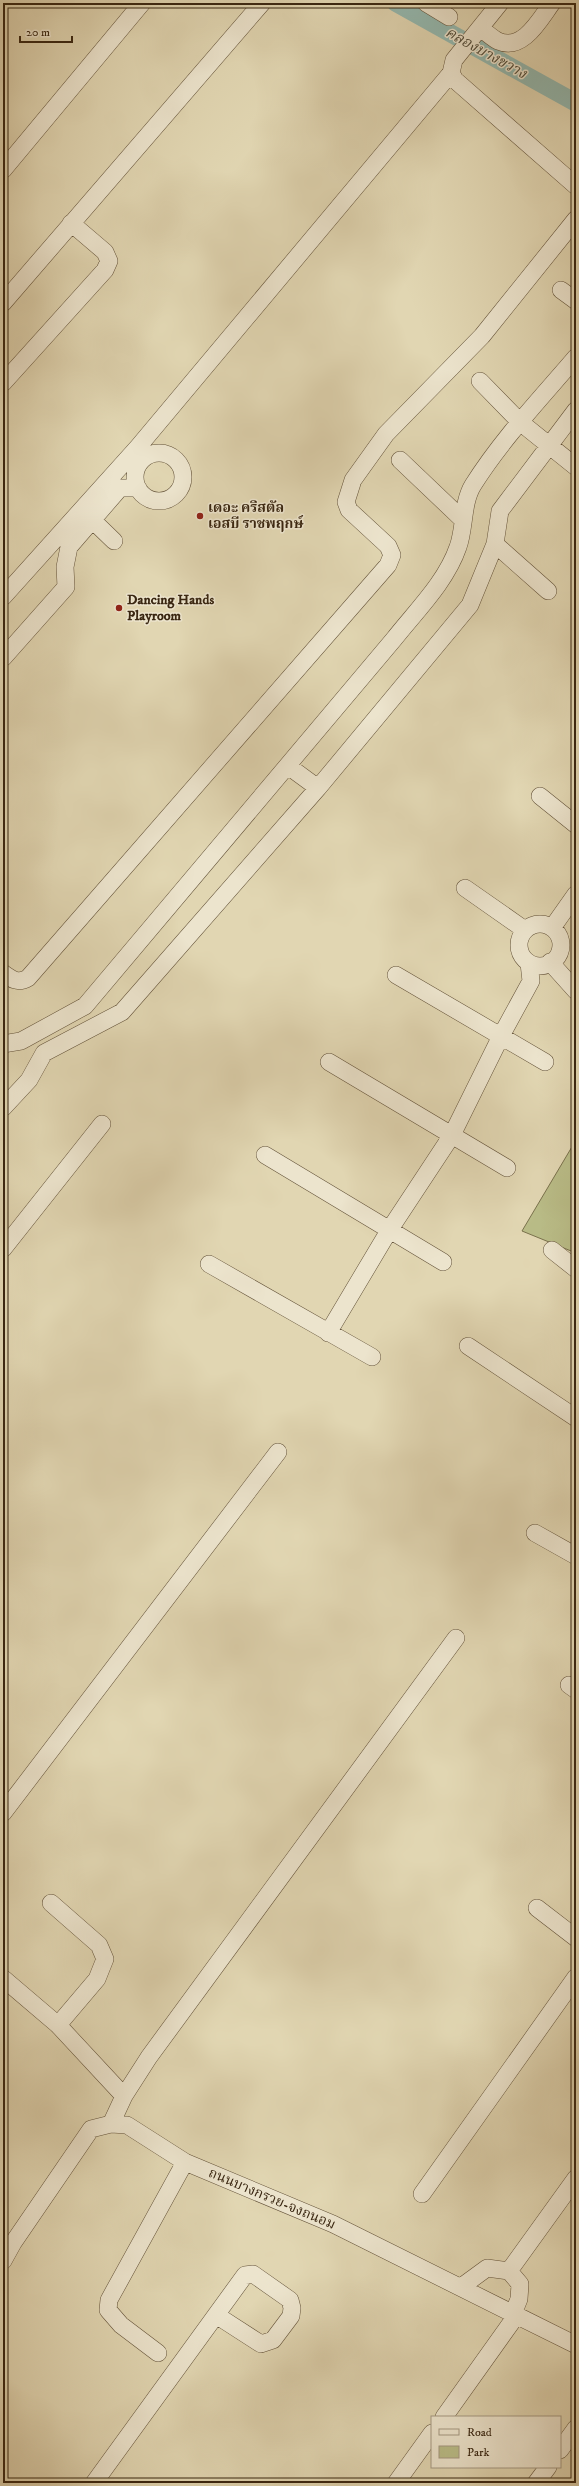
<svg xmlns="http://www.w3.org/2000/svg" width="579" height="2486" viewBox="0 0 579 2486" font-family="'IM FELL DW Pica','Noto Serif Thai',serif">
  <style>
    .green { fill: #b9bc87; stroke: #79714c }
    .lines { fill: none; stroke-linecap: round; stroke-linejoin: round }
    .canal { stroke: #94b9b0; stroke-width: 18 }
    .minor-casing { stroke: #635239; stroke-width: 18 }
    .minor { stroke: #ece4cd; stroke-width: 17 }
    .poi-dot { fill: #8f2418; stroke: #ece4cd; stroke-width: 1.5 }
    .labels { text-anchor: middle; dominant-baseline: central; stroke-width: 3; stroke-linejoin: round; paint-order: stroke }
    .poi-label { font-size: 14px; font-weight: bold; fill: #392611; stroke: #ece4cd; text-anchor: start }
    .street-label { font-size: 14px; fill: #392611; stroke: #ece4cd }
    .water-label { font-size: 15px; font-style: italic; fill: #504b39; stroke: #ece4cd }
  </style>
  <rect width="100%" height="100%" fill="#e1d6b2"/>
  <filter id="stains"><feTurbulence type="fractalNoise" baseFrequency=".005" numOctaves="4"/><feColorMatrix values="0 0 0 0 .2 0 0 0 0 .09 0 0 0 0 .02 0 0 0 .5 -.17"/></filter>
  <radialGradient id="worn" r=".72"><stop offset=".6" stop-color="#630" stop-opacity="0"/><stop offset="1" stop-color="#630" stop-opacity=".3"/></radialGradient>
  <path class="green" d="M576,1140V1253L522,1231Z"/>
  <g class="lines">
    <path class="canal" d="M396,3L576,103"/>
    <defs>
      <path id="minor" d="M426,3L449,17
        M500,3L454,60L451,73L455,80L576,186
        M480,28C486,32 492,38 498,41C523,52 540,19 552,3
        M3,170L142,3
        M561,290L576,301
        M3,303L262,3
        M480,381L520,422L576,467
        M3,383L105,270L109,261L105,252L71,223
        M135 477a24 24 0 1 1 48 0a24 24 0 1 1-48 0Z
        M400,460L462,519
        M84,512L114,541
        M495,544L548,591
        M3,597L138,447L451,73
        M3,658L66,587L65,567L69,547L120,488H138
        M288,766L318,788
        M540,796L576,825
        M465,888L525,930
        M519 945a21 21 0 1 1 42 0a21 21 0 1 1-42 0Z
        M552,928L576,894
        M550,962L576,991
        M3,973C11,979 18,984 28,978L388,565L392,555L388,546L349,510L346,502L353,480L386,434L482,336L576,219
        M396,975L545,1062
        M3,1044L21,1041L85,1006L394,639C416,611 446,582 458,547C465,528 462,503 473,485C502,439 541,398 576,357
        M329,1062L507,1168
        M3,1108L29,1080L44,1053L122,1012L318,788L470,605L495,544L500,511L576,410
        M265,1155L443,1262
        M3,1249L102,1124
        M552,1250L576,1269
        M209,1264L372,1357
        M328,1333L390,1229L452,1135L501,1036L531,981L529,963
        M468,1346L576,1418
        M535,1533L576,1556
        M569,1685L576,1690
        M3,1813L278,1452
        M51,1903L99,1945L105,1959L97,1979L58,2025L124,2096
        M537,1908L576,1938
        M4,1979L58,2025
        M111,2124L124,2096L149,2057L456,1638
        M422,2194L576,1977
        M3,2261L13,2243L91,2129L111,2124L127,2125L185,2162L333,2224L576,2345
        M509,2271L576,2178
        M461,2287L487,2268L509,2271L520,2284L519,2299L513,2314
        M158,2353L121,2325L108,2310L109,2300L185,2162
        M444,2417L516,2316
        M560,2450L576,2428
        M94,2483L245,2275L253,2274L290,2300L292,2308L291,2316L273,2340L261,2344L216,2315
        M396,2483L432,2433
        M536,2483L548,2467"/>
    </defs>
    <use href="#minor" class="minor-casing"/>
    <use href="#minor" class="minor"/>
  </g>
  <g class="poi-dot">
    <circle cx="200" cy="516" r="4"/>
    <circle cx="119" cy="608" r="4"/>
  </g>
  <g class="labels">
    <g class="poi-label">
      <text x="208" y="508">เดอะ คริสตัล<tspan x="208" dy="16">เอสบี ราชพฤกษ์</tspan></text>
      <text x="127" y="600">Dancing Hands<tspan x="127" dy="16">Playroom</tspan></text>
    </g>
    <g class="street-label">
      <text transform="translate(272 2199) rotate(23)">ถนนบางกรวย-จงถนอม</text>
    </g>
    <g class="water-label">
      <text transform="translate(486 53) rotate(29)">คลองบางขวาง</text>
    </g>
  </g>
  <rect width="579" height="2486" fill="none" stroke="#e1d6b2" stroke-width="16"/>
  <rect x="4" y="4" width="571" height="2478" fill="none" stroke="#392611" stroke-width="2"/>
  <rect x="8" y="8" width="563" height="2470" fill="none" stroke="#392611"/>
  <rect x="431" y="2416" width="130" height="52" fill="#ece4cd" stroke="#a49882"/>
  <rect x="439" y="2429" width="20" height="6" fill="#ece4cd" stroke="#a49882"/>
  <text x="467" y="2436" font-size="12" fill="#392611">Road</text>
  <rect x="439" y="2446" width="20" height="12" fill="#b9bc87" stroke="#a49882"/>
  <text x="467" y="2456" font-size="12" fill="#392611">Park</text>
  <path d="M20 36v6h52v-6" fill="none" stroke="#392611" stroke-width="2"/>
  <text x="26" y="36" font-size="12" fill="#392611" stroke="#ece4cd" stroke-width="3" paint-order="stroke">20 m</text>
  <rect width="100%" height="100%" filter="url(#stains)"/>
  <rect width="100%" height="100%" fill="url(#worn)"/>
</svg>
